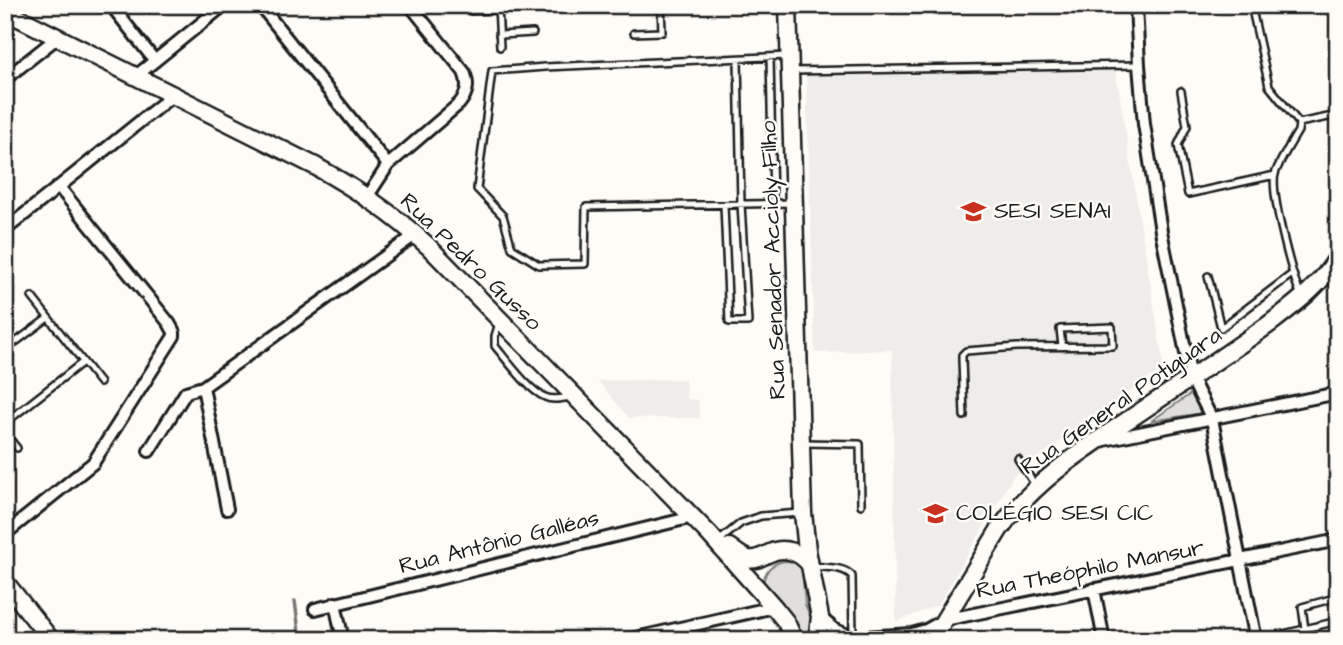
<svg xmlns="http://www.w3.org/2000/svg" width="1343" height="645" viewBox="0 0 1343 645" font-family="'Architects Daughter',sans-serif">
  <style>
    .built { fill: #eeede9 }
    .green { fill: #e0dfdb; stroke: #7e7e7c; stroke-width: 2 }
    .lines { fill: none; stroke-linecap: round; stroke-linejoin: round }
    .stream { stroke: #797876; stroke-width: 3.5 }
    .lane-casing { stroke: #1c1c1c; stroke-width: 10 }
    .street-casing { stroke: #1c1c1c; stroke-width: 16 }
    .secondary-casing { stroke: #1c1c1c; stroke-width: 21 }
    .lane { stroke: #fdfcf7; stroke-width: 5 }
    .street { stroke: #fdfcf7; stroke-width: 10 }
    .secondary { stroke: #fdfcf7; stroke-width: 16 }
    .labels { text-anchor: middle; dominant-baseline: central; stroke-width: 5; stroke-linejoin: round; paint-order: stroke }
    .poi-label { font-size: 23px; fill: #1c1c1c; stroke: #fdfcf7; text-anchor: start }
    .street-label { font-size: 23px; fill: #1c1c1c; stroke: #fdfcf7 }
  </style>
  <rect width="100%" height="100%" fill="#fdfcf7"/>
  <filter id="ink" filterUnits="userSpaceOnUse"><feTurbulence type="fractalNoise" baseFrequency=".0143" numOctaves="2"/><feDisplacementMap in="SourceGraphic" scale="14" xChannelSelector="R" yChannelSelector="G"/><feConvolveMatrix kernelMatrix="1 2 1 2 8 2 1 2 1" color-interpolation-filters="sRGB"/></filter>
  <g filter="url(#ink)">
    <path class="built" d="M1114,61L1164,368L1081,426L1014,475L938,605L896,622L892,350L815,353L806,72Z
      M685,379L687,399L698,400L700,418H629L598,381Z"/>
    <path class="green" d="M1192,393L1202,413L1151,421Z
      M785,561C793,561 799,562 802,569L805,604L814,625L807,632L798,631L763,585C764,571 772,563 785,561Z"/>
    <g class="lines">
      <path class="stream" d="M295,601L300,640"/>
      <defs>
        <path id="lane" d="M498,5L500,47
          M1186,5V7
          M1251,5L1269,86L1299,123L1298,131C1291,143 1279,162 1275,174C1270,192 1292,277 1301,295
          M471,11L534,8
          M634,33L662,32L661,5
          M499,35L533,33
          M787,56L545,67L492,71L477,189L503,216L512,248L539,265L585,264L586,207L793,203
          M770,57L773,203
          M792,71L1139,65
          M1181,91L1187,126L1178,145L1188,194L1275,175
          M1299,123L1338,115
          M724,205L729,322H748L741,204L738,59
          M1208,276L1221,328L1292,274
          M32,297L100,383
          M499,323L495,336V346C506,359 529,391 545,397C553,401 563,398 572,397
          M5,350L48,318
          M964,416L962,359V355L966,351L1017,347L1113,346L1112,327L1060,329L1062,346
          M5,423L83,362
          M5,433L17,448
          M804,443L860,444L861,505
          M1018,459L1035,485
          M720,540L741,523L761,516L800,513
          M813,566C825,568 844,566 852,576L853,636
          M1305,629L1302,607L1338,597
          M1258,640L1338,621"/>
        <path id="street" d="M111,5L155,61
          M260,5L388,165
          M1136,5L1139,65L1144,124L1161,231L1191,378L1212,419L1256,640
          M136,76L224,5
          M5,79L58,37
          M367,197L388,165L459,104C468,93 469,84 464,72L410,5
          M5,230L173,95
          M203,387L227,509
          M1104,440L1338,393
          M149,451L186,392L203,387L415,235
          M5,534L93,463L174,336V332L169,323L59,187
          M1094,589L1104,640
          M335,603L343,640
          M315,609L693,517
          M820,617L835,630L850,636
          M627,640L774,607
          M817,640L912,634L926,630L944,620L1338,540"/>
        <path id="secondary" d="M788,5L803,513L807,550L820,617L817,640
          M5,11L315,166C358,190 392,213 428,246L709,534L774,607L786,622L794,640
          M729,547C735,551 741,557 748,559C757,561 762,556 770,553C784,546 801,552 810,565
          M5,582L51,640
          M932,640L999,530C1036,478 1091,445 1143,410C1185,382 1227,354 1268,325C1294,305 1322,285 1338,256"/>
      </defs>
      <use href="#lane" class="lane-casing"/>
      <use href="#street" class="street-casing"/>
      <use href="#secondary" class="secondary-casing"/>
      <use href="#lane" class="lane"/>
      <use href="#street" class="street"/>
      <use href="#secondary" class="secondary"/>
    </g>
  </g>
  <defs>
    <symbol id="university-bare" viewBox="-9 -9 18 18"><path d="M0-5L7-2L0 1L-7-2ZM-4 1L0 2.5L4 1V4Q0 6-4 4Z" fill="#c8321e" stroke="#fdfcf7" stroke-width="2.5" paint-order="stroke"/></symbol>
    <symbol id="school-bare" viewBox="-9 -9 18 18"><path d="M0-5L7-2L0 1L-7-2ZM-4 1L0 2.5L4 1V4Q0 6-4 4Z" fill="#c8321e" stroke="#fdfcf7" stroke-width="2.5" paint-order="stroke"/></symbol>
  </defs>
  <g fill-rule="evenodd">
    <use href="#university-bare" x="956" y="194" width="35" height="35"/>
    <use href="#school-bare" x="918" y="496" width="35" height="35"/>
  </g>
  <g class="labels">
    <g class="poi-label">
      <text x="994" y="211">SESI SENAI</text>
      <text x="956" y="513">COLÉGIO SESI CIC</text>
    </g>
    <g class="street-label">
      <text transform="translate(773 260) rotate(-92)">Rua Senador Accioly Filho</text>
      <text transform="translate(471 262) rotate(44)">Rua Pedro Gusso</text>
      <text transform="translate(1121 401) rotate(-35)">Rua General Potiguara</text>
      <text transform="translate(499 542) rotate(-14)">Rua Antônio Galléas</text>
      <text transform="translate(1090 569) rotate(-11)">Rua Theóphilo Mansur</text>
    </g>
  </g>
  <rect width="1343" height="645" fill="none" stroke="#fdfcf7" stroke-width="28"/>
  <rect x="14" y="14" width="1315" height="617" fill="none" stroke="#1c1c1c" stroke-width="2.5" filter="url(#ink)"/>
</svg>
